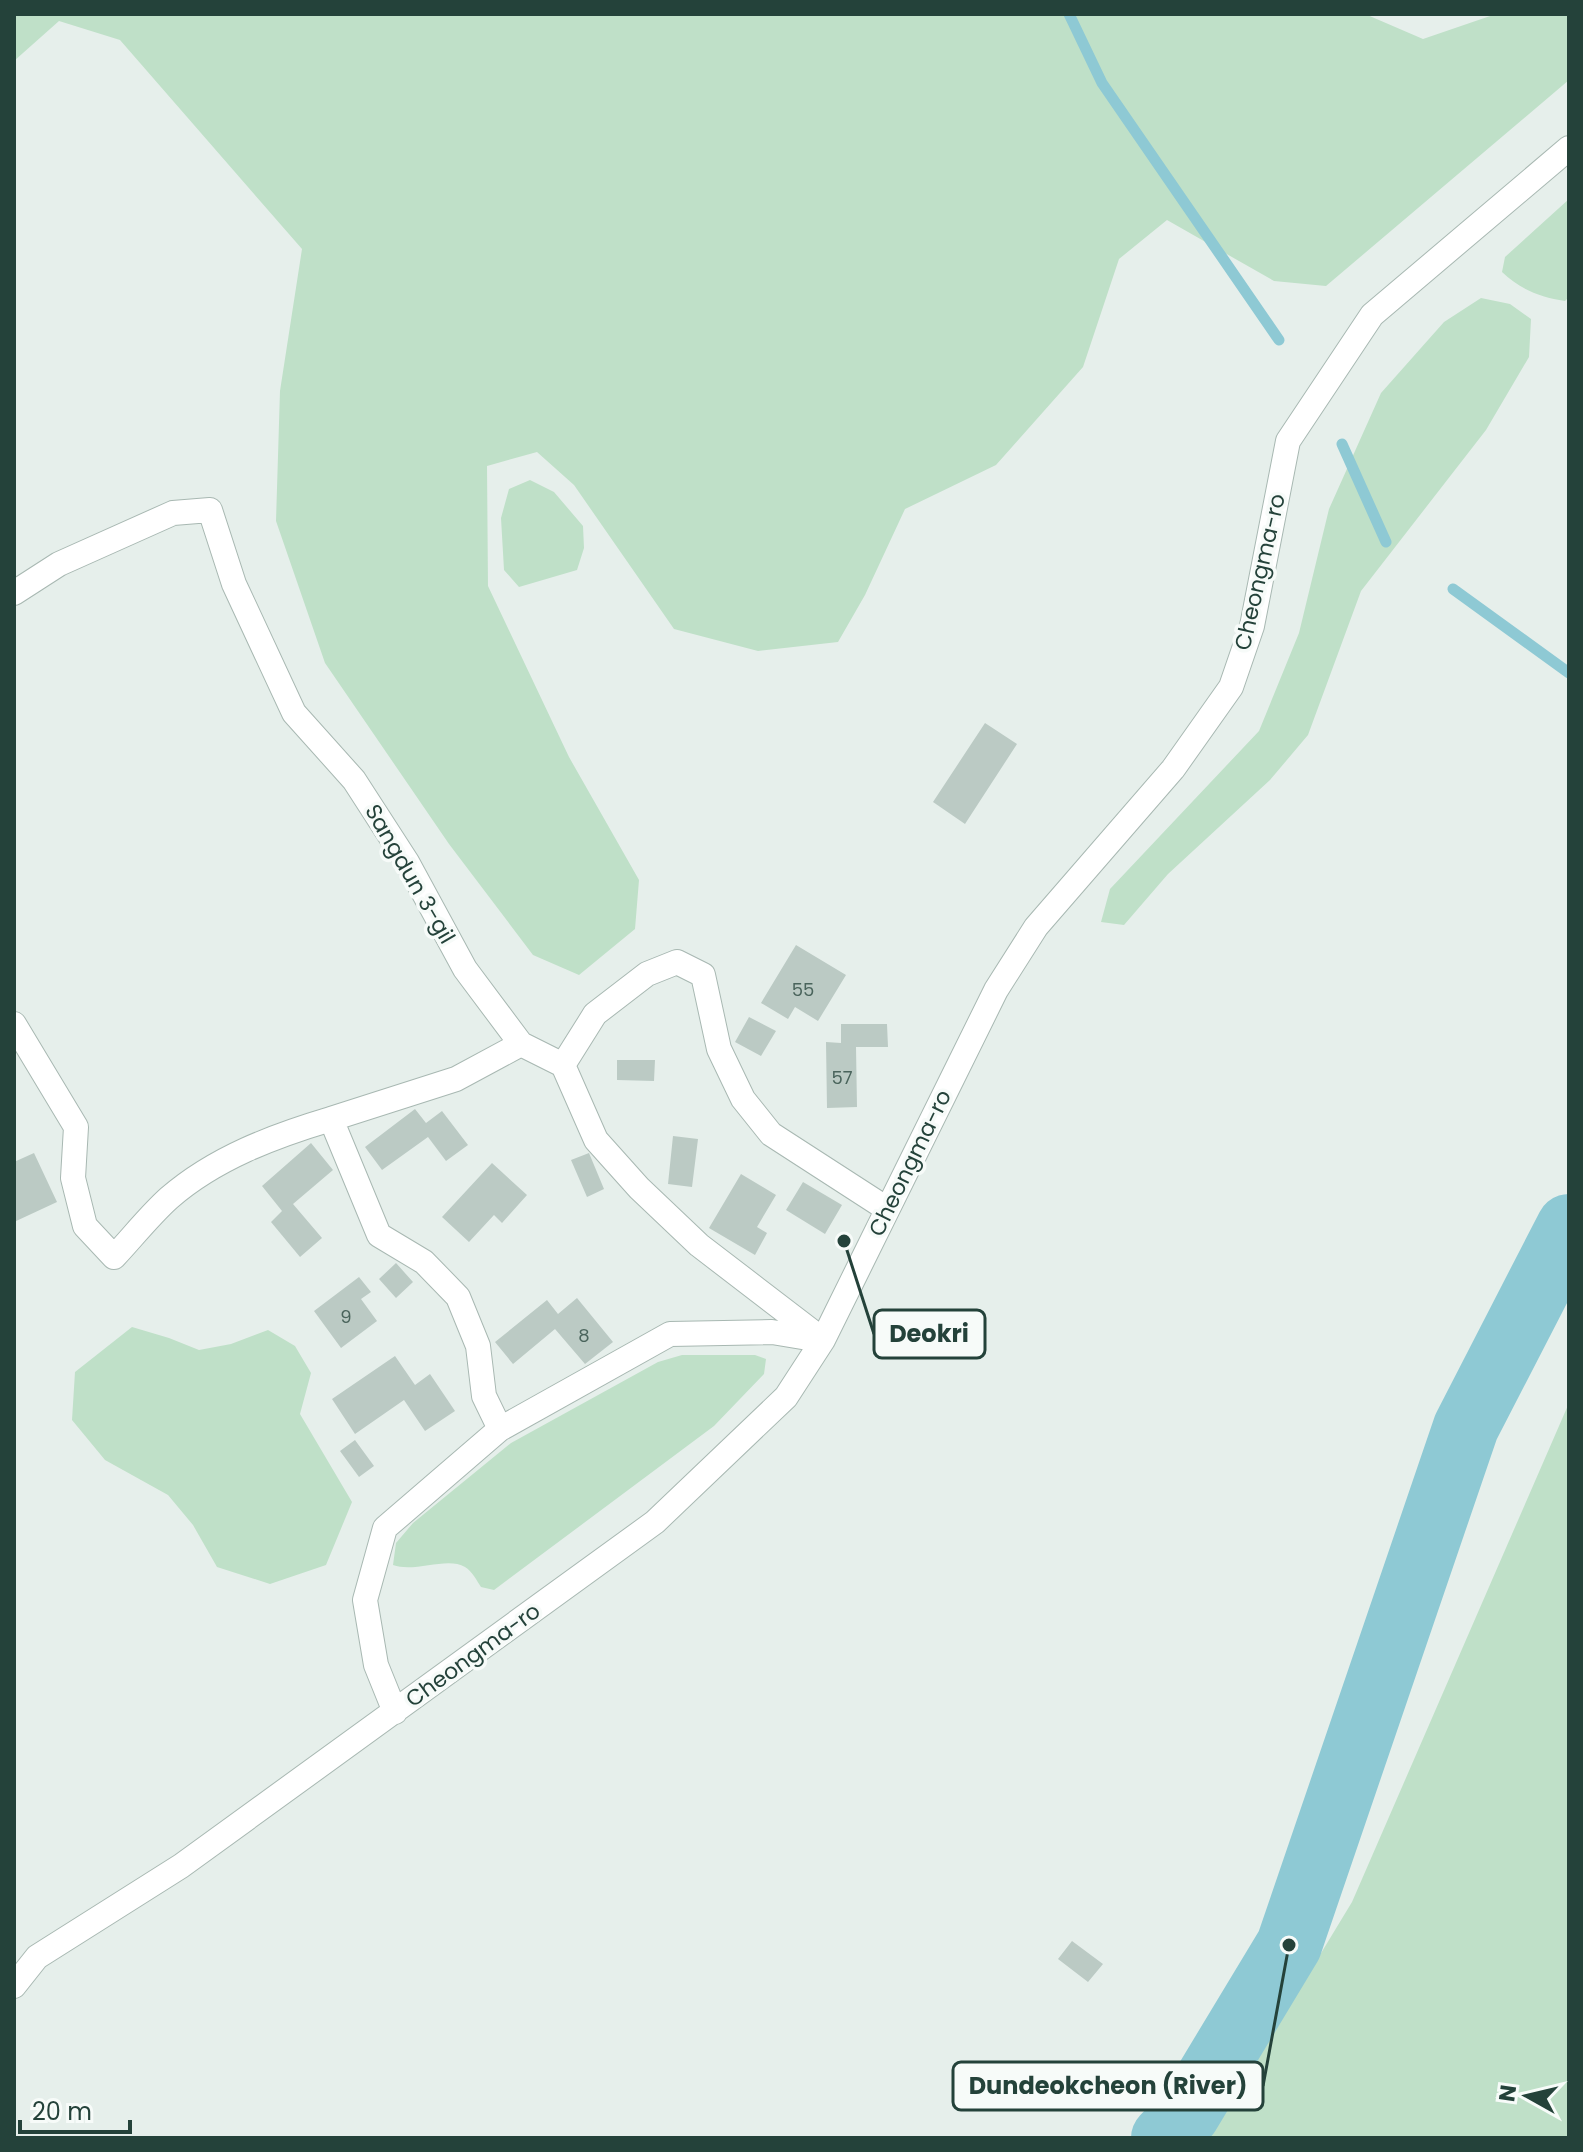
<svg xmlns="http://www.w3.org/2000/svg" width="1583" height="2152" viewBox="0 0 1583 2152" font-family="Poppins,sans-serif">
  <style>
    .green { fill: #bfe0c8 }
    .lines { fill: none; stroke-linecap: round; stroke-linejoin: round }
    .stream { stroke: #8ec9d4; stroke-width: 11 }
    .river { stroke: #8ec9d4; stroke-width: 66 }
    .building { fill: #bbcac4 }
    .minor-casing { stroke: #a8b8b2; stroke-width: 26 }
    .minor { stroke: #fff; stroke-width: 24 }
    .labels { text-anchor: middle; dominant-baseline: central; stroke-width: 7; stroke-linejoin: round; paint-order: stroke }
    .number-label { font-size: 18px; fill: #4a645c }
    .street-label { font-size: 22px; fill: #24423a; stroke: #f7fbf9 }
    .leader { fill: none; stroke: #24423a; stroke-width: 3 }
    .callout-dot { fill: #24423a; stroke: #f7fbf9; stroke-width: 3 }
    .callout { fill: #f7fbf9; stroke: #24423a; stroke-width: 3 }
    .callout-label { font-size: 24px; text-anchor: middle; font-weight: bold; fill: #24423a }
  </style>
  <rect width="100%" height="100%" fill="#e6efeb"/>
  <path class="green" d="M14,14H1365L1423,39L1496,14H1569V80L1326,286L1274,281L1167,220L1119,259L1083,367L996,465L905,509L865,595L838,642L758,651L674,629L574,485L537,452L487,466L488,586L569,757L639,880L635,929L579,975L533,955L449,844L325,663L276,521L280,391L302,249L120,40L59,21L14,61Z
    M1569,199V297L1565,301C1540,297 1521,290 1502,272L1505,257Z
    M1481,298L1510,304L1531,319L1529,357L1486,430L1361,591L1308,735L1270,780L1168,874L1124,925L1101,922L1110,889L1259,731L1299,633L1329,509L1381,393L1444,322Z
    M530,480L554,492L583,526L584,548L577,570L519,587L504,570L501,518L509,489Z
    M132,1327L169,1338L199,1350L231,1344L268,1330L295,1346L311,1373L300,1414L352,1502L326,1565L270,1584L217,1567L193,1525L168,1495L105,1460L72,1420L75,1372Z
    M682,1355H755L766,1359L764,1374L714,1426L494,1590L481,1587C477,1581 472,1571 465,1567C447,1556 415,1573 393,1565L396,1543L413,1523L511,1443L658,1362Z
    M1569,1403V2138H1209L1352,1902Z"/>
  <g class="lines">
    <path class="stream" d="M1069,14L1102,83L1279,340
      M1342,444L1386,542
      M1453,589L1569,673"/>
    <path class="river" d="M1164,2138L1187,2114L1289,1945L1466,1427L1569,1227"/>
  </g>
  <path class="building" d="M985,723L1017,744L965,824L933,802Z
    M796,945L846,975L818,1021L795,1007L788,1019L761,1003Z
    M749,1017L776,1031L761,1056L735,1042Z
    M841,1024H887L888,1047H856L857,1107L827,1108L826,1042L841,1043Z
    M617,1060H655L654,1081L617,1080Z
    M415,1109L426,1123L442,1111L468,1145L446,1161L428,1137L382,1170L365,1147Z
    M673,1136L698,1139L692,1187L668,1184Z
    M311,1143L333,1170L293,1204L322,1238L300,1257L271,1222L282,1211L262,1186Z
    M34,1153L57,1202L14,1222V1162Z
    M589,1153L604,1189L587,1197L571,1160Z
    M492,1163L527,1195L502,1223L494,1215L469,1242L442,1217Z
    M741,1174L776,1195L757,1227L767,1233L755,1255L709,1228Z
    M803,1182L842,1205L825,1234L786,1210Z
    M396,1263L413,1282L396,1298L379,1279Z
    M359,1277L371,1292L361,1299L377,1321L341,1348L314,1311Z
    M577,1298L613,1342L585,1364L555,1329L513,1364L495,1342L547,1300L558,1314Z
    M395,1356L415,1385L430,1374L455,1411L425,1431L404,1400L355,1434L332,1399Z
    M355,1440L374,1466L359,1477L340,1451Z
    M1072,1941L1103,1964L1088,1982L1058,1959Z"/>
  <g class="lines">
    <defs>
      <path id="minor" d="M14,593L59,564L173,513L210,510L234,584L294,713L354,780L407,862L465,969L521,1044L563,1065L596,1140L639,1188L699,1245L823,1340
        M14,1024L76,1127L73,1178L85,1226L114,1257C132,1238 149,1216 169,1198C215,1158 274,1136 331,1119L379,1235L424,1262L458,1297L478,1346L484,1396L500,1429L385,1528L365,1600L376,1665L395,1712
        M563,1065L595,1014L647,974L677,962L703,975L719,1049L743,1099L771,1134L887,1209
        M331,1119L456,1079L521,1044
        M500,1429L670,1334L772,1332L820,1340
        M14,1986L37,1957L181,1866L655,1522L786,1397L823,1340L996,990L1036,927L1173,769L1231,687L1252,626L1288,441L1372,315L1569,148"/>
    </defs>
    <use href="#minor" class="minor-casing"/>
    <use href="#minor" class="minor"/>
  </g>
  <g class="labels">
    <g class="number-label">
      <text x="803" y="989">55</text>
      <text x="842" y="1077">57</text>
      <text x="346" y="1316">9</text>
      <text x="584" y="1335">8</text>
    </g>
    <g class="street-label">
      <text transform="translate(1260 572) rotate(-77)">Cheongma-ro</text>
      <text transform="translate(410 874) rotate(60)">Sangdun 3-gil</text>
      <text transform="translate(910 1163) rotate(-64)">Cheongma-ro</text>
      <text transform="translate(473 1655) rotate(-36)">Cheongma-ro</text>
    </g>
  </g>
  <path class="leader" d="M844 1241L874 1334M1289 1945L1263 2086"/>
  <g class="callout-dot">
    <circle cx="844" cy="1241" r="8"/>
    <circle cx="1289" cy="1945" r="8"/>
  </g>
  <g class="callout">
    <rect x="874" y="1310" width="111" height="48" rx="8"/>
    <rect x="953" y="2062" width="310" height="48" rx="8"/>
  </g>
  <g class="callout-label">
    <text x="929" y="1342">Deokri</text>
    <text x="1108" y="2094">Dundeokcheon (River)</text>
  </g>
  <rect width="1583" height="2152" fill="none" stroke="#24423a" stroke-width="32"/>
  <g transform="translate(1527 2096) rotate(278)" stroke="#f7fbf9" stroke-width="6" paint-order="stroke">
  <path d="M0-6L14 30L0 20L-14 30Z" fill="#24423a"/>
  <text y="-12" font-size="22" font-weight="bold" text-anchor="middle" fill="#24423a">N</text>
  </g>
  <path d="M20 2120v12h110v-12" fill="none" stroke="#24423a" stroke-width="4"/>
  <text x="32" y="2120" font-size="24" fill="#24423a" stroke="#f7fbf9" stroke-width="6" paint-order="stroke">20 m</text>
</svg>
